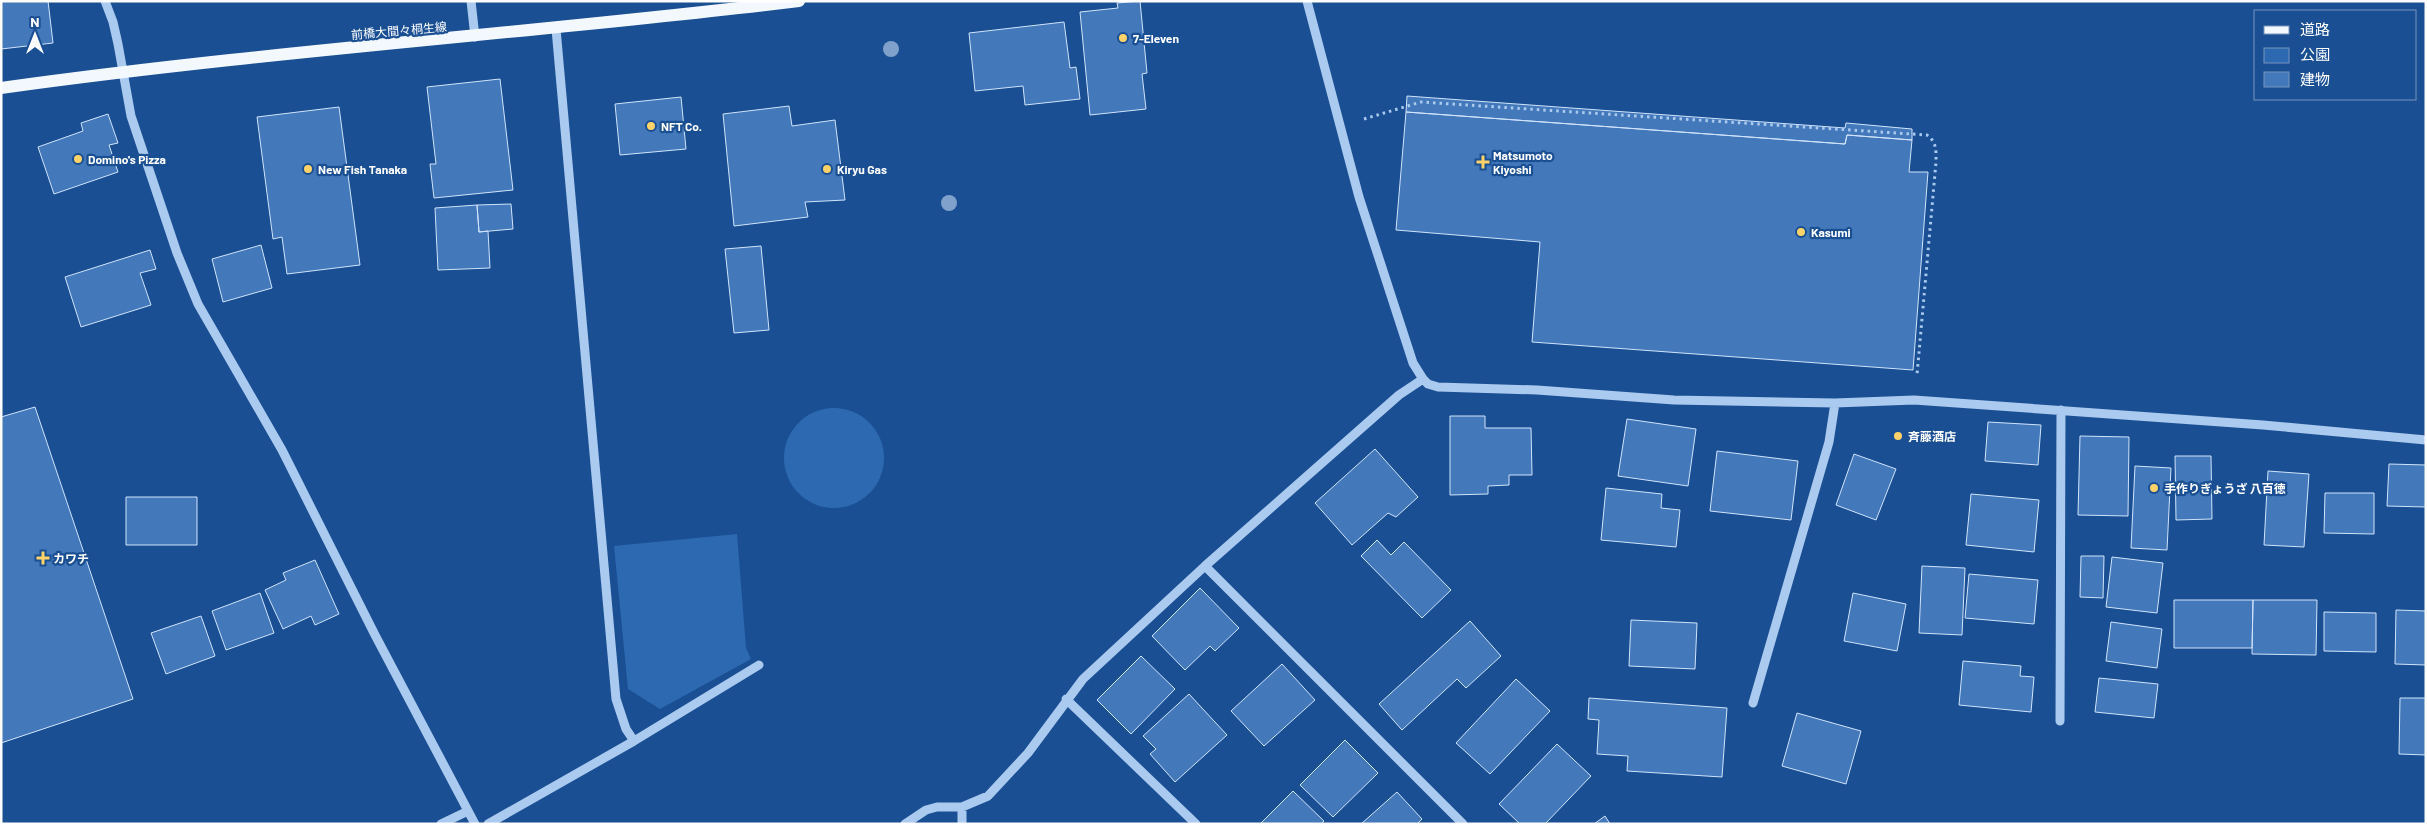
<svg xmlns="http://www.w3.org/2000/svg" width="2427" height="825" viewBox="0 0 2427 825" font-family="Barlow,'Noto Sans JP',sans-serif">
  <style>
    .green { fill: #2d69b1 }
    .building { fill: #4378ba; stroke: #d1e4fb }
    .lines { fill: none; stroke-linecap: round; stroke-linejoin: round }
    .path { stroke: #abcaef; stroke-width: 3; stroke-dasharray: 2.5 4; stroke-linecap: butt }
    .minor { stroke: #abcaef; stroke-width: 9 }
    .major { stroke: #f3f8ff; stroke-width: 12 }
    .tree { fill: #7fa1cc }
    .poi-dot { fill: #ffd369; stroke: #1a4f93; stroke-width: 2 }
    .labels { text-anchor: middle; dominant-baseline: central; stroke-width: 4.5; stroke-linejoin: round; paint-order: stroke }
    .street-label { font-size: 12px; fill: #fff; stroke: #1a4f93 }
    .poi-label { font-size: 12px; font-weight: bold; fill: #fff; stroke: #1a4f93; text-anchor: start }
  </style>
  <rect width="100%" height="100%" fill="#1a4f93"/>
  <path class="green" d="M784 458a50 50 0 1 1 100 0a50 50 0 1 1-100 0Z
    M737,534L746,648L751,659L660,709L628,689L614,546Z"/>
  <path class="building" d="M1,1H48L53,43L1,49Z
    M1140,1L1147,73L1142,74L1146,109L1090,115L1080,12L1118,8L1117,3Z
    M1064,22L1070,68L1076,67L1080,99L1025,105L1023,86L975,91L969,33Z
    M500,79L513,190L434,198L430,164H436L427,87Z
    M1407,96L1845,128L1846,123L1912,129V140L1847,135L1845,144L1406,112Z
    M681,97L686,149L620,155L615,104Z
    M789,106L792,126L835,120L845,200L805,202L808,217L734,226L723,114Z
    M339,107L360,265L287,274L282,237L273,239L257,117Z
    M1406,112L1845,144L1847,135L1912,140L1909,172H1928L1913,370L1532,342L1540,242L1396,230Z
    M108,114L118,143L109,145L118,172L54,194L38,147L83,131L81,123Z
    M511,204L513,229L479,232L477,205Z
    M477,205L479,232L488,231L490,268L438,270L435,208Z
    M261,245L272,288L223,302L212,259Z
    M761,246L769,330L734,333L725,249Z
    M150,250L156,269L140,273L151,305L81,327L65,277Z
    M35,407L133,699L1,743V417Z
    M1450,416H1485V428H1531L1532,475H1509V485L1488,486V494L1450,495Z
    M1627,419L1696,429L1688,486L1618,476Z
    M1988,422L2041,425L2038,465L1985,461Z
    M2080,436L2129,437L2128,516L2078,515Z
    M1375,449L1418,497L1396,517L1388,513L1352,545L1315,503Z
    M1717,451L1798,461L1791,520L1710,511Z
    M1854,454L1896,469L1876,520L1836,505Z
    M2175,456H2211L2212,519L2176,520Z
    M2389,464L2426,465V507L2387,506Z
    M2135,466L2171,468L2167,550L2131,548Z
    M2268,471L2309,474L2304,547L2264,545Z
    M1606,488L1662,494L1661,508L1680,510L1676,547L1601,540Z
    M2325,493H2374V534L2324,533Z
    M1971,494L2039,500L2034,552L1966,545Z
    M126,497H197V545H126Z
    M1377,540L1391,555L1404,542L1451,590L1422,618L1361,556Z
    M2081,556H2104L2103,598L2080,597Z
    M2112,557L2163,563L2157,613L2106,607Z
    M315,560L339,614L315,625L311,616L283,629L265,590L286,580L283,573Z
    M1922,566L1965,568L1962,635L1919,633Z
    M1969,574L2038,580L2034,624L1965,618Z
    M1200,588L1239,628L1215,651L1210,646L1185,670L1152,636Z
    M260,593L274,633L226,650L212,611Z
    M1853,593L1906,604L1897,651L1844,641Z
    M2174,600H2253L2252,648H2174Z
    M2253,600H2317L2316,655L2252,654Z
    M2396,610L2426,611V665L2395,664Z
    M2324,612L2376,613V652L2324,651Z
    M201,616L215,656L166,674L151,633Z
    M1631,620L1697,623L1695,669L1629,666Z
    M1470,621L1501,656L1466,688L1457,679L1402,730L1379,704Z
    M2111,622L2162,629L2157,668L2106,661Z
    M1141,656L1175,689L1131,734L1097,700Z
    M1963,661L2021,666L2020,676L2034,677L2031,712L1959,705Z
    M1282,664L1315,700L1264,746L1231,711Z
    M2099,678L2158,684L2154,718L2095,712Z
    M1516,679L1550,711L1490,774L1456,743Z
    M1189,694L1227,735L1175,782L1150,754L1156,749L1143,736Z
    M1589,698L1727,708L1722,777L1627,771L1628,756L1597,754L1599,720L1588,719Z
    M2400,698H2426V755L2399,754Z
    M1797,713L1861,731L1846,784L1782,766Z
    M1345,740L1378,773L1333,817L1300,785Z
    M1557,744L1591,776L1545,824H1520L1499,804Z
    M1293,791L1324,821L1321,824H1260Z
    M1397,792L1422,819L1417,824H1361Z
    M1605,816L1610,824H1594Z"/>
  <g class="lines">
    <path class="path" d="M1364,119L1421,102L1927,135C1937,142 1936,151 1936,162L1917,375"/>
    <path class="minor" d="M105,1L113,22L118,44L131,116L177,253L198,304L282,450L375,635L475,824
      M471,1L475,37
      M1307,1L1359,197L1413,363L1423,379L1428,384L1438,387L1537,390L1674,400L1835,403L1914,400L2263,425L2426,440
      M556,29L616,699L626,729L634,741
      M1205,566L1463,824
      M1066,699L1196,824
      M1753,703L1829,442L1835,403
      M2060,721L2061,410
      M962,807V824
      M441,824L468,811
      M488,824L634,741L759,665
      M905,824L926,810L937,807H962L988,796L1028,753L1083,679L1205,566L1399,395L1423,379"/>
    <path class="major" d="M1,88C266,51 534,33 799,1"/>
  </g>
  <g class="tree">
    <circle cx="891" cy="49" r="8"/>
    <circle cx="949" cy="203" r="8"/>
  </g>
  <g class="poi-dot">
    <circle cx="1123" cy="38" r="5"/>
    <circle cx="651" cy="126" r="5"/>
    <circle cx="78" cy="159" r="5"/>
    <path d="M1480.5 154.5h5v5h5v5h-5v5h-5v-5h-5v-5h5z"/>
    <circle cx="308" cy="169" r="5"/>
    <circle cx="827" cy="169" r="5"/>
    <circle cx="1801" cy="232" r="5"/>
    <circle cx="1898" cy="436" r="5"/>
    <circle cx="2154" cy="488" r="5"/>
    <path d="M40.5 550.5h5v5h5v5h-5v5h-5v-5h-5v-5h5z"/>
  </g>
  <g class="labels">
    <g class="street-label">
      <text transform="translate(399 30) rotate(-5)">前橋大間々桐生線</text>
    </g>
    <g class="poi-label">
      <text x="1133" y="38">7-Eleven</text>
      <text x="661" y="126">NFT Co.</text>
      <text x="1493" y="155">Matsumoto<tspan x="1493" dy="14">Kiyoshi</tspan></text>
      <text x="88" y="159">Domino's Pizza</text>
      <text x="318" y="169">New Fish Tanaka</text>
      <text x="837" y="169">Kiryu Gas</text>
      <text x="1811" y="232">Kasumi</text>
      <text x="1908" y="436">斉藤酒店</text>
      <text x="2164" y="488">手作りぎょうざ 八百徳</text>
      <text x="53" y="558">カワチ</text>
    </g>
  </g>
  <rect width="2427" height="825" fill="none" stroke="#ffffff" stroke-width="5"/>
  <rect x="2254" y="10" width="162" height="90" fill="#1a4f93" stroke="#7695be"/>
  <rect x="2264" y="26" width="25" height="8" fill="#f3f8ff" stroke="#7695be"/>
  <text x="2300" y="35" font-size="15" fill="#ffffff">道路</text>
  <rect x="2264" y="48" width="25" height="15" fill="#2d69b1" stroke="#7695be"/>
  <text x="2300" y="60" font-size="15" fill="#ffffff">公園</text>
  <rect x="2264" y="72" width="25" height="15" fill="#4378ba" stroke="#7695be"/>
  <text x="2300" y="85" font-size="15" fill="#ffffff">建物</text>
  <g transform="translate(35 35)" stroke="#1a4f93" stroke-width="4" paint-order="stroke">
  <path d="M0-4L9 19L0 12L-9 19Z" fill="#ffffff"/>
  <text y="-8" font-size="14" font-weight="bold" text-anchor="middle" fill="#ffffff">N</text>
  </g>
</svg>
